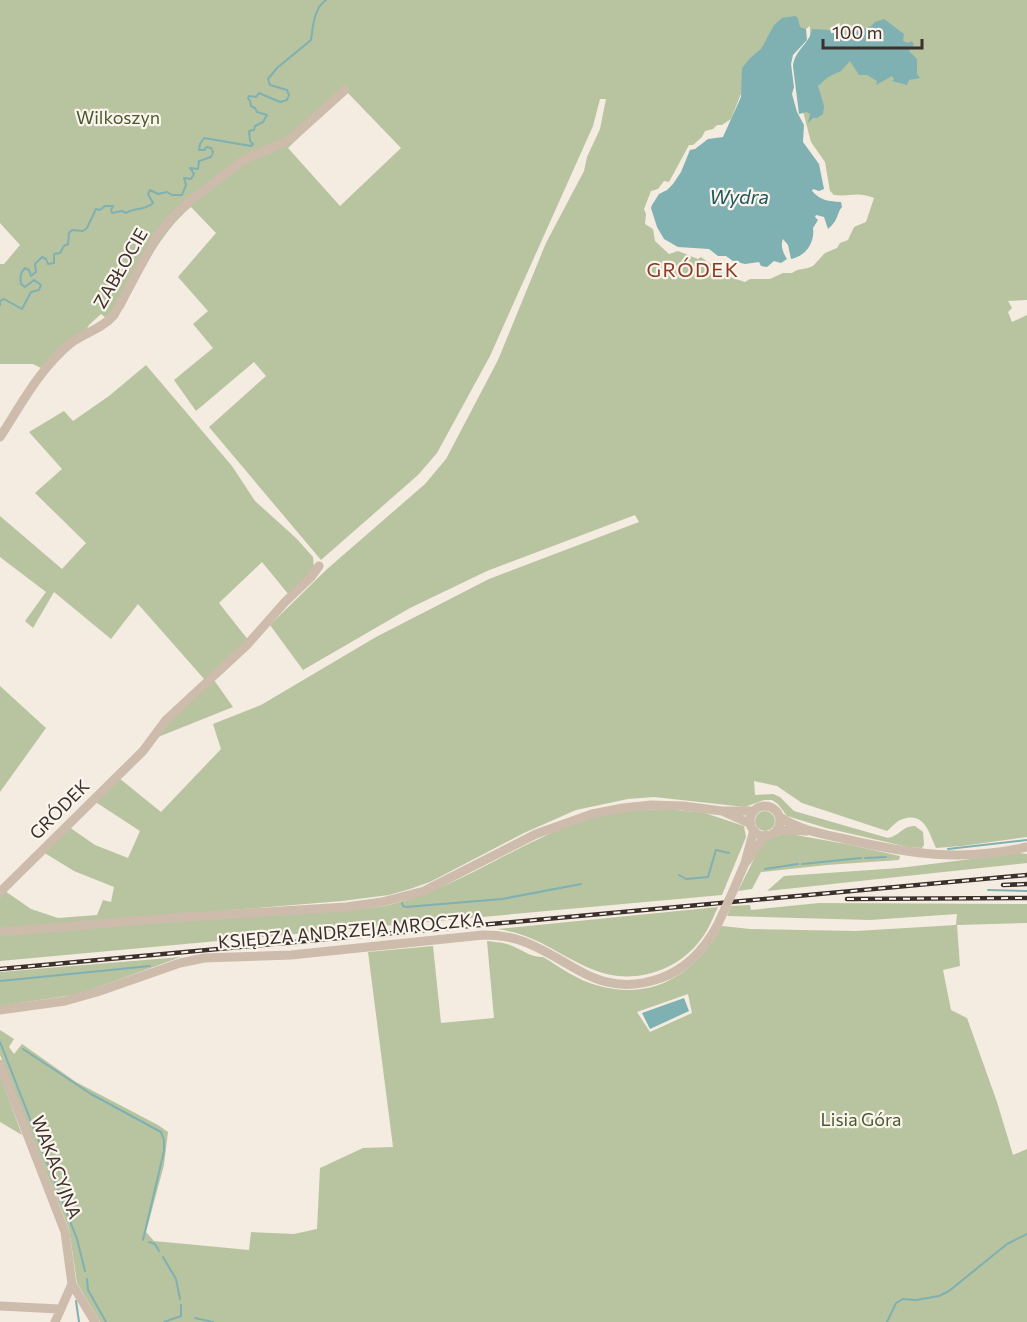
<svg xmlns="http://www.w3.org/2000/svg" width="1027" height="1322" viewBox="0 0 1027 1322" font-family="Commissioner,sans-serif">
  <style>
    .green { fill: #b8c4a0; fill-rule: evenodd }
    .water { fill: #7fb0b2 }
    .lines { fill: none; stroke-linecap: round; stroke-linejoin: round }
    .stream { stroke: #7fb0b2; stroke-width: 2 }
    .minor { stroke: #cdbbac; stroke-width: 9 }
    .rail-casing { stroke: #3b302b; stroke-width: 4.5 }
    .rail { stroke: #fbf5ee; stroke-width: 2; stroke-dasharray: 7; stroke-linecap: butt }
    .minor-bridge { stroke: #cdbbac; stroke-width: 9 }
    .labels { text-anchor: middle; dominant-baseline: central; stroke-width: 4.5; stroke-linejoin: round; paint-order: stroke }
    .park-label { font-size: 18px; fill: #4a5a2e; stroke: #fbf5ee }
    .street-label { font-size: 18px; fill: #3b302b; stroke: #fbf5ee }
    .water-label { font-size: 20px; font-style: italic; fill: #1f5a5e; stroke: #fbf5ee }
    .neighbourhood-label { font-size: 20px; letter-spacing: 1.5px; fill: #8c3b22; stroke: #fbf5ee }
  </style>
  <rect width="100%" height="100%" fill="#f4ebe1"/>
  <path class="green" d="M0,0H1027V300L1008,301L1012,308L1008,312L1012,322L1027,315V837L962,846L936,848C929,833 925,812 903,819C897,820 892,827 887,831L802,803L777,786L754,781L755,795L773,794L780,797L794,811L888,838C899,836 904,825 915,826L923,832L924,845L922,848L908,847L826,828L787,816L778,804L772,800H764L745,807L654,797L628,799L576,810L524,833L430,882L410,889L389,895L342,901L0,929V897L5,891L31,909L58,918L97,915L103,900L111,902L114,887L74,871L43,852L69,827L95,845L128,858L140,831L94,801L119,778L161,812L221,749L213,724L261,705L376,637L489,579L639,522L635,515L487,571L410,608L303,670L270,625L326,570L425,484L446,459L498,360L546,243L584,171L587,157L600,129L606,99H600L593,126L490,356L437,453L418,475L321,560L209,427L266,376L254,362L196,411L174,380L213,348L193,324L208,311L178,277L216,233L191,207C159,234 142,272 123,309L117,306L106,318L101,314L89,325L85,332L41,368L33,364H0V264H4L20,245L0,223ZM810,26V41L801,104L811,142L825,162L830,191L834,195C851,197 856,191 874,198L866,222L854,227L848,240L840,243L837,248L825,253L813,266L808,268L797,270L792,273H783L770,279H750L745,282L725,275L701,257L698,259L678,251L669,254L655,241L653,229L645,224L646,214L644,209L651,191L658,189L664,181L669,182L689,145H693L702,137L705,131L713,129L717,125H722L731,119L746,81L806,32V29ZM346,91L401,148L340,206L288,148Z
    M146,365L232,466L255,501L296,538L313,557L314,569L289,595L262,562L219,603L249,641L205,680L138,604L111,639L54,592L33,628L25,621L46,592L0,557V516L62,569L86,543L35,493L62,469L29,432L64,411L73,421L109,396Z
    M214,680L233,707L158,737L163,727Z
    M0,686L46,728L0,792Z
    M667,809L705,813L744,826L746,837L722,895L0,961V936L48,931L380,907C450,893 507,849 573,824C603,812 635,810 667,809Z
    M755 821a10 10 0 1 1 20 0a10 10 0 1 1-20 0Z
    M784,833L846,844L900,856L899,860L827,865L761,872L752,889L738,891L761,845L764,841Z
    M1019,853L1027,854V863L767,891L784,876L899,868Z
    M819,903L1027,904V923L957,925L960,966L943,970L951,1010L967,1018L997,1102L1013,1155L1027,1149V1322H100L77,1283L69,1229L0,1055V1030L14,1039L9,1047L14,1054L22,1044L76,1082L158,1125L168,1132L164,1165L146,1232L154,1241L249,1250L251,1232L294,1234L317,1229L320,1168L363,1148L393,1147L368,952L433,946L441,1023L494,1018L487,941C493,942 500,942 507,944C520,948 530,958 543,957C560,967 577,980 596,985C652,1002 696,974 722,926L750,929L856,931L956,925L957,914L870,920L727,916L731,906L750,905L751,910ZM688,994L692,1013L650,1032L637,1012Z
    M718,907C712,920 707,933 698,943C674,973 629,985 594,970C557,955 539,935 497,929Z
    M181,957L79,994L0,1006V972Z
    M0,1075L22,1135L0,1122Z"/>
  <path class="water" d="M795,16L798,18L800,27L806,29L807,40L793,55L791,64L794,87L792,94L797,112L804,125L803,142L819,164L824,189L819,191L813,189L812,191C821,201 828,201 841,202L842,207C837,212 839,220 828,229L824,217L816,215L815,217L818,220L813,228C815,242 806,256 791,259L788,245L783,239C780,245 783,253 787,259L781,263L774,261L767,267L761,266L759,262L745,264L733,261L726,256H718L709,249L678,247L664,239L657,227L651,208L652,205L659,194L667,190L673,184L681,172L690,150L695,149L708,139L723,137L741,97L742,68L750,58L761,49L774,25L782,18Z
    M884,19L904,34L903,41L908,43L912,41L914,45L909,51L917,59V74L920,78L909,80L907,85L892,81L894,79L892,76L876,85L877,81L867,75H859L850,61L841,71L828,77L818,86L824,106L823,114L817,118H813L808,123L810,114L807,112L799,114L793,66C795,49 810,44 812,29L829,30L836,35L843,33L845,36L871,26L875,22Z
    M684,998L689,1011L650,1029L642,1013Z"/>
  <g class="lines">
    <path class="stream" d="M0,301L4,299L22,309L31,292L39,290L41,285L34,280L25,287L21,284C20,277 20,273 25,268L29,270L31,276L36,272L35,264L42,257L46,259L48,264L54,263V254L60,253L64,246L68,244L69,233L72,230L83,231L87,228L96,209L100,210L105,206H113L111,210L112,213L122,211L126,213C135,207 145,211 153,203L148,194L150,190L158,194L167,192L172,195H182L186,185L184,178L191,179L194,174L190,168L198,169L199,161L211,157L213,152L211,148L207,147L204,150H199L200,144L204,138L251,146L253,144L250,141L249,131L254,130L255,126L263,122L267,115L257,112L255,108L251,106L250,101L248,98L249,96L256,97L259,93L280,102L287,100L289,95L287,90L270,85L268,79L277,68L311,40C313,26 314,8 326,0
      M0,303V305
      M948,849L1027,840
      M865,858L886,857
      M802,864L861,858
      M765,869L798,864
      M679,875L686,879L708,877L716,850L729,853
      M988,890L1027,891
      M402,903L403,906L406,907L502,899L581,884
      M0,981L150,966
      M0,1042L77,1239L85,1271
      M23,1049L91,1094L161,1132L164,1140V1151L143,1240
      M149,1242L155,1244L159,1251
      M163,1257L176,1279L180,1299
      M87,1279L88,1290L106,1322
      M76,1301L79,1322
      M195,1318L213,1322
      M164,1322L181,1316V1305
      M887,1322L896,1303L903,1299L916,1300L939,1296L949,1291L1007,1244L1027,1234"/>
    <path class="minor" d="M0,437C21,405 40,368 71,343C85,333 103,328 114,315L158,234L172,218L186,204L245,159L283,143L294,136L345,90
      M750 821a15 15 0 1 1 30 0a15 15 0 1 1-30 0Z
      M724,812L751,824
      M780,817C799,830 823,834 845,839C910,854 961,862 1027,847
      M777,830L807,831
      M747,861L766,835
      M733,891L745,863L754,830
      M0,892L143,751L166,720L247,645L285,602L311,577L319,566
      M0,932L170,918L346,907L382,902L424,891L536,834L592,814L623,808L651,805L683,806L722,811H754
      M0,1010L65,1001L97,992L180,963L204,958L291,955L483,935C495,935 507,936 519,940C571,957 597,1001 661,978C686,969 704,950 717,926
      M0,1064L65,1232L72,1284L95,1322
      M0,1306L59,1309
      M55,1322L72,1284"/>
    <defs>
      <path id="rail" d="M1003,885L1027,884
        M847,899L1027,898
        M0,969L1027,875"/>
    </defs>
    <use href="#rail" class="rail-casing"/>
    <use href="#rail" class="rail"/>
    <path class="minor-bridge" d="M717,926L733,891"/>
  </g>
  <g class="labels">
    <g class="park-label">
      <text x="118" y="117">Wilkoszyn</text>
      <text x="861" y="1119">Lisia Góra</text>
    </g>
    <g class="street-label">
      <text transform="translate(120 268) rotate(-60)">ZABŁOCIE</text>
      <text transform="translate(59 809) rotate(-45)">GRÓDEK</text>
      <text transform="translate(351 930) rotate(-5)">KSIĘDZA ANDRZEJA MROCZKA</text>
      <text transform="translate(57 1167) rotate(69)">WAKACYJNA</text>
    </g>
    <g class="water-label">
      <text x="739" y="196">Wydra</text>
    </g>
    <g class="neighbourhood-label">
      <text x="693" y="269">GRÓDEK</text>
    </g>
  </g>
  <path d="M823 39v9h99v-9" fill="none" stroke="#3b302b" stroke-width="3"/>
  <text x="832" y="39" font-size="18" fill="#3b302b" stroke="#fbf5ee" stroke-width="4.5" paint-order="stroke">100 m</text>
</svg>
